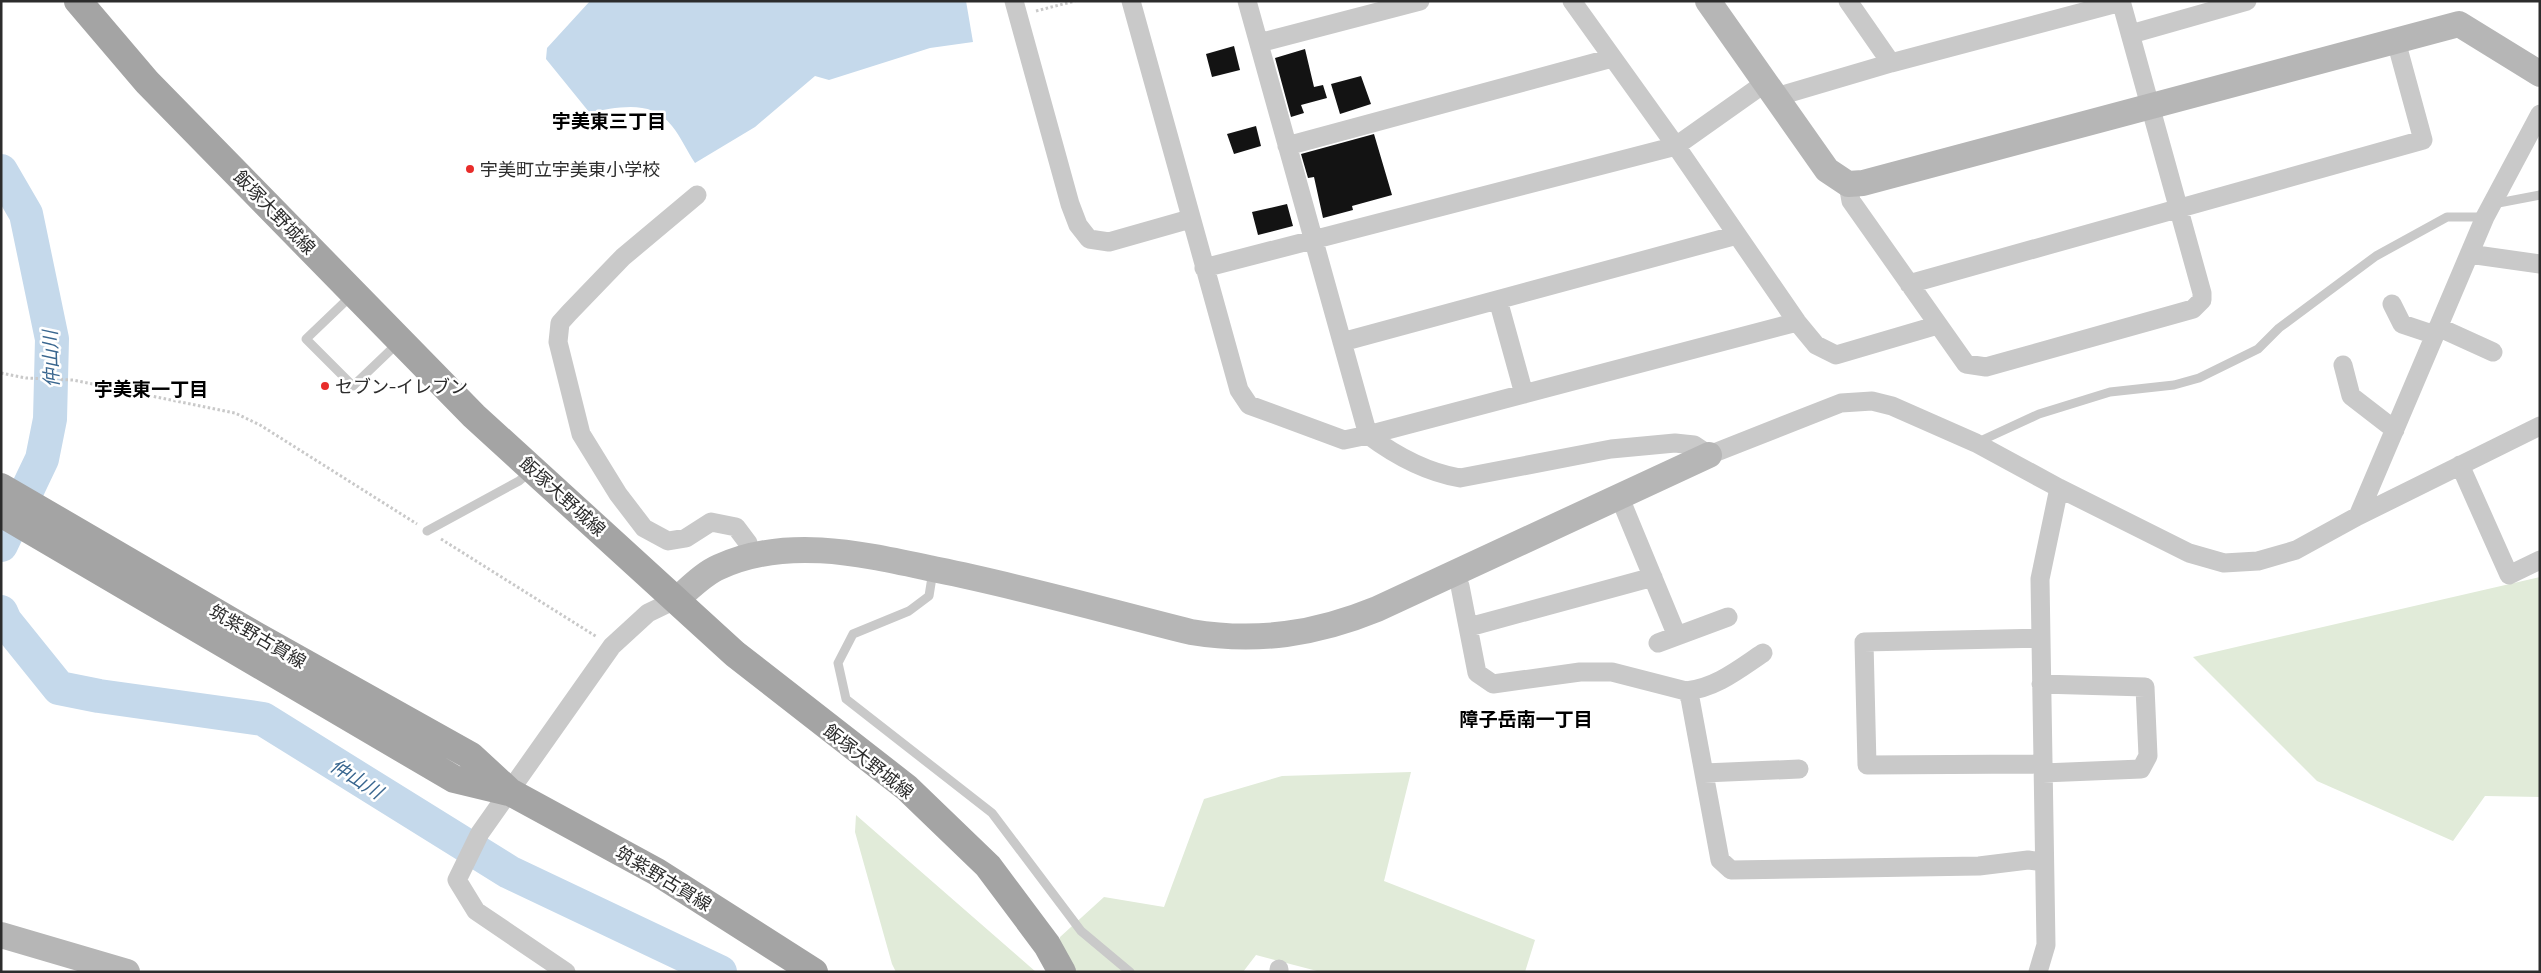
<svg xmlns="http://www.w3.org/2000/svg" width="2541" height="973" viewBox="0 0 2541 973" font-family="Barlow,'Noto Sans JP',sans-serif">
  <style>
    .green { fill: #e1ebd9 }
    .water { fill: #c5d9eb }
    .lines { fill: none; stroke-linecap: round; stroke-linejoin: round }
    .river { stroke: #c5d9eb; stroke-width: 34 }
    .building { fill: #131313 }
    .path { stroke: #c9c9c9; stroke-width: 3; stroke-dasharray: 2.5 2.5; stroke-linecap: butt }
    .lane { stroke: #c9c9c9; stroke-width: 9 }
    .street { stroke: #c9c9c9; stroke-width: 19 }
    .secondary { stroke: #b6b6b6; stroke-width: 26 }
    .primary { stroke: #a4a4a4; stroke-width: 28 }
    .poi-dot { fill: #e82c2a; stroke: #fff; stroke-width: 2 }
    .labels { text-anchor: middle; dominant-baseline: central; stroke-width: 5; stroke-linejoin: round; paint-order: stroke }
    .poi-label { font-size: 18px; fill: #2c2c2c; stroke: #fff; text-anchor: start }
    .street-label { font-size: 18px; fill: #2c2c2c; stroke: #fff }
    .neighbourhood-label { font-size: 19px; font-weight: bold; fill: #000; stroke: #fff }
    .water-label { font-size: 19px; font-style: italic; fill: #39668f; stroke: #fff }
  </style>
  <rect width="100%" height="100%" fill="#fff"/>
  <path class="green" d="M2540,577V797L2485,796L2453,841L2317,781L2193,657Z
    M1411,772L1384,881L1535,940L1525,972H1321L1256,955L1243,972H1054L1060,937L1104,897L1164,907L1204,799L1282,776Z
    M856,815L1036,972H896L892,964L855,832Z"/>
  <path class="water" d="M590,1H966L973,42L930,48L829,80L815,76L755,127L695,163C687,151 681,137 672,126C651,98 618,108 589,112L546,59L547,48Z"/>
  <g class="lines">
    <path class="river" d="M1,171L26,214L52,339L50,419L42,459L1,545
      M1,612L5,621L59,688L99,696L263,719L509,872L720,972"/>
  </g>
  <path class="building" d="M1234,46L1240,70L1212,77L1206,54Z
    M1305,49L1314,87L1323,85L1327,98L1301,105L1304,113L1291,117L1275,58Z
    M1361,76L1371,104L1340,114L1331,84Z
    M1256,126L1261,146L1234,154L1227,134Z
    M1374,134L1392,195L1352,206L1353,210L1323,218L1314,177L1308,178L1301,154Z
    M1287,204L1293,226L1258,235L1252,212Z"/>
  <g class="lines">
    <path class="path" d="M1036,11L1075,1
      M1,373L26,378L73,380L235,413L260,425L417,524
      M441,539L597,637"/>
    <path class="lane" d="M2493,204L2540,195
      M352,295L306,339L353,386L398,343
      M1976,443L2039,414L2110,392L2174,385L2199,378L2258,349L2279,328L2376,256L2447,217H2485
      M427,531L519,481L531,471
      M933,571L929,596L909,611L853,634L838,663L846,699L992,813L1081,931L1130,972"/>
    <path class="street" d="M1014,1L1070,204L1078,225L1089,239L1109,242L1190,219
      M1131,1L1239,390L1249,405L1344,440L1368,435L1797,322
      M1247,1L1368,435C1396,456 1425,472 1460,478L1611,449L1675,443L1694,445L1709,455L1841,403L1872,401L1892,406L1976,443L2059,488L2189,553L2224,563L2258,561L2296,550L2358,516L2540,426
      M1572,1L1676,146L1797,322L1816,345L1836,355L1938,325
      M1848,1L1891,63
      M2131,34L2247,1
      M1259,43L1420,1
      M1776,97L1891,63L2121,2
      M1287,146L1612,58
      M1848,184L1851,201L1966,364L1986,367L2193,309L2202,300V293L2121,1
      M697,195L623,257L569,313L560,323L558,342L581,434L618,494L644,528L668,541L686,538L711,522L736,527L748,543L752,557
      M2469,254L2540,264
      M1204,268L1676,146L1765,83
      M1909,284L2423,140L2396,41
      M1498,300L1524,394
      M2392,304L2402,324L2435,335
      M2438,327L2493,352
      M1342,342L1737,235
      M2343,365L2351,396L2395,430
      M2460,465L2509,575L2540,560
      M1620,498L1677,636
      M2358,516L2485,217L2540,114
      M1453,572L1460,586L1477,673L1493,684L1580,672H1612L1686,691L1690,698L1720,860L1731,870L1979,866L2028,860L2044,862
      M1469,627L1653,577
      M2041,638L1864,642L1867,765L2043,764
      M1658,643L1728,617
      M2041,684L2145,687L2148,756L2141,769L2043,773
      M1686,691C1716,688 1739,669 1763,653
      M1704,773L1799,769
      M566,972L476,911L457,880L480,833L612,646L648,613L677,599
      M1279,972V969
      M2038,972L2046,945L2040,579L2059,488"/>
    <path class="secondary" d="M1708,1L1827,170L1848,184L1863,183L2459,24L2540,74
      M677,599C690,588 703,574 719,567C789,535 867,555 938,570C1023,587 1107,611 1191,632C1257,643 1316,634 1377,609L1709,455
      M1,935L127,972"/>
    <path class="primary" d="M78,1L147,82L474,416L735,654L907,788L988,866L1047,945L1062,972
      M1,487L255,635L471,756L510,792L657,872L814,972
      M1,513L454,779L508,792"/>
  </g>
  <g class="poi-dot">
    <circle cx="470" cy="169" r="5"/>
    <circle cx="325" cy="386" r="5"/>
  </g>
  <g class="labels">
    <g class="poi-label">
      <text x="480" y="169">宇美町立宇美東小学校</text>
      <text x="335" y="386">セブン-イレブン</text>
    </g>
    <g class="street-label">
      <text transform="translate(275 212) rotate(46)">飯塚大野城線</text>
      <text transform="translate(563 496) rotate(42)">飯塚大野城線</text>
      <text transform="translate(258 636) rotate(30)">筑紫野古賀線</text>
      <text transform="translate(869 761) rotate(38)">飯塚大野城線</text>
      <text transform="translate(664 878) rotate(31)">筑紫野古賀線</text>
    </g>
    <g class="neighbourhood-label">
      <text x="609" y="120">宇美東三丁目</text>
      <text x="151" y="388">宇美東一丁目</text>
      <text x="1526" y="718">障子岳南一丁目</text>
    </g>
    <g class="water-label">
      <text transform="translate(50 359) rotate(-92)">仲山川</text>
      <text transform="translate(357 778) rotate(32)">仲山川</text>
    </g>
  </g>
  <rect width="2541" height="973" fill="none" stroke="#2c2c2c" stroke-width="5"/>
</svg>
